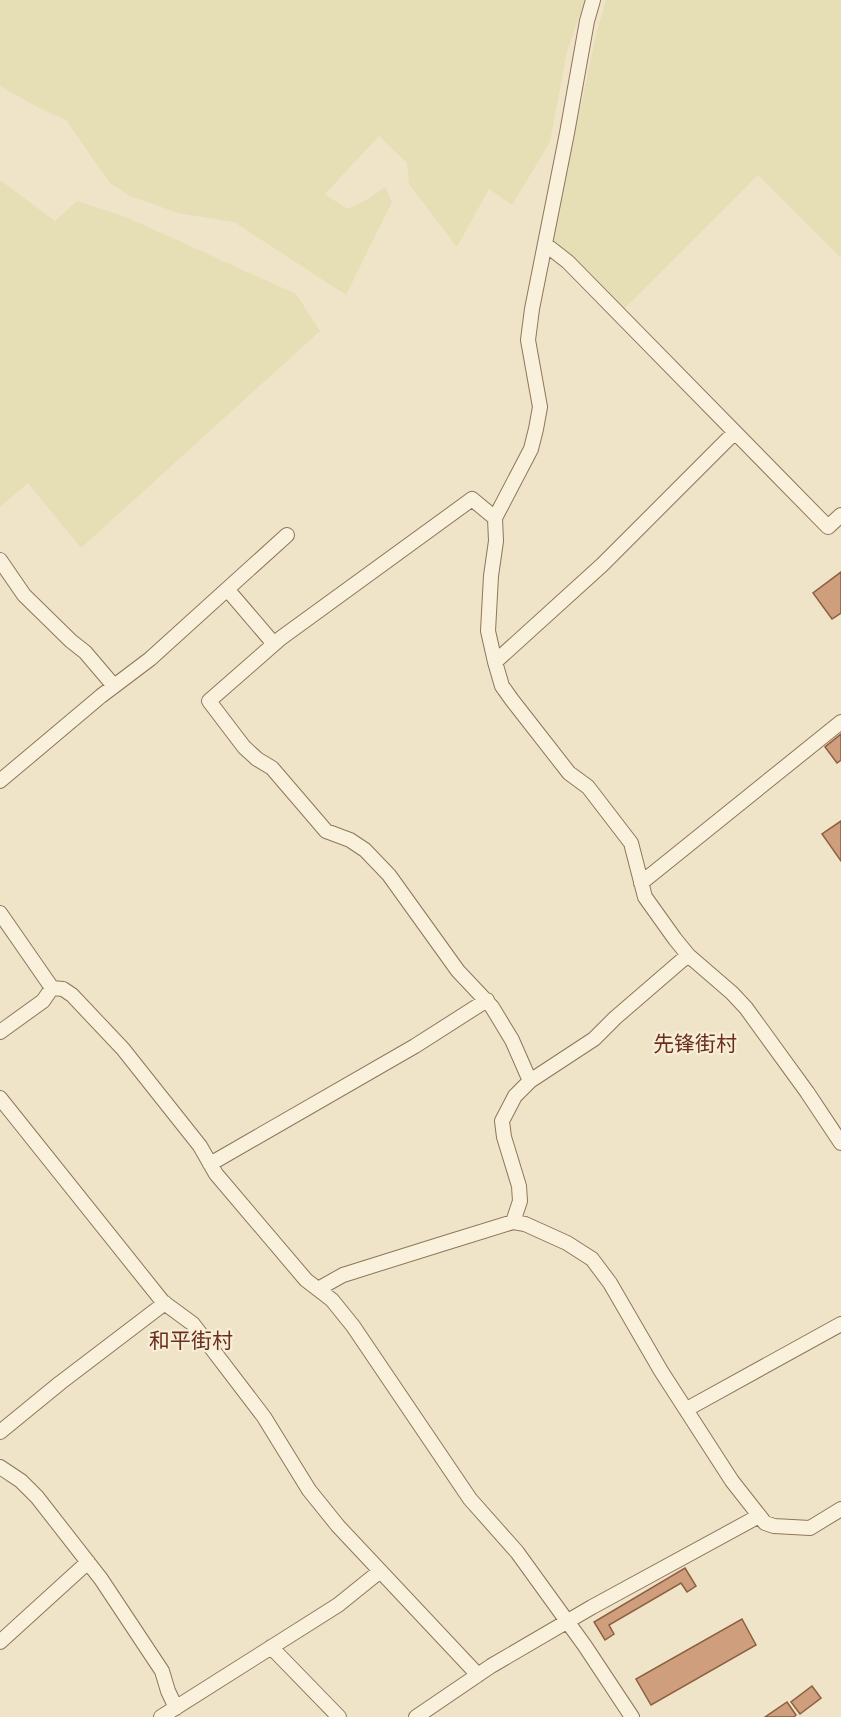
<svg xmlns="http://www.w3.org/2000/svg" width="841" height="1717" viewBox="0 0 841 1717" font-family="'Libre Baskerville','Noto Sans SC',serif">
  <style>
    .farmland { fill: #e6deb5 }
    .building { fill: #cf9f7d; stroke: #8d5f41; stroke-width: 1.5 }
    .lines { fill: none; stroke-linecap: round; stroke-linejoin: round }
    .minor-casing { stroke: #8d765c; stroke-width: 16 }
    .minor { stroke: #faf1dc; stroke-width: 14 }
    .labels { text-anchor: middle; dominant-baseline: central; stroke-width: 4.5; stroke-linejoin: round; paint-order: stroke }
    .quarter-label { font-size: 21px; fill: #6b2e1e; stroke: #f7eed8 }
  </style>
  <rect width="100%" height="100%" fill="#f0e4c8"/>
  <path class="farmland" d="M0,0H585L567,51L550,142L512,205L489,189L457,247L409,184L407,163L379,136L325,194L347,209L367,200L385,187L392,202L346,295L234,222L178,213L130,196L110,183L66,120L39,108L0,86Z
    M606,0H841V258L758,175L624,309L552,238L597,31Z
    M0,180L55,221L77,201L126,217L296,294L320,331L81,548L28,483L0,507Z"/>
  <path class="building" d="M841,572V613L832,619L813,593Z
    M841,734V760L837,763L825,747Z
    M841,821V861L822,834Z
    M685,1568L696,1586L687,1592L681,1583L609,1625L614,1634L605,1640L594,1622Z
    M742,1619L756,1645L651,1705L636,1679Z
    M812,1686L821,1698L800,1714L791,1702Z
    M787,1702L796,1715L794,1717H765Z"/>
  <g class="lines">
    <defs>
      <path id="minor" d="M593,0L587,21L567,133L532,309L528,340L540,407L536,429L531,449L495,518L496,541L491,576L488,631L495,662L502,686L512,700L569,773L588,787L631,843L645,897L675,939L688,955L732,993L746,1008L807,1092L841,1143
        M545,244L568,262L828,527L841,515
        M495,518L472,499L281,638L209,701L244,747L257,759L272,768L326,831L350,840L365,850L389,875L458,971L492,1007L512,1040L530,1081
        M0,560L24,595L71,641L85,652L114,686
        M227,589L274,644
        M495,662L602,565L735,432
        M0,781L101,696L150,659L287,535
        M641,883L841,722
        M0,913L52,988L63,989L72,995L123,1049L200,1146L216,1174L306,1280L332,1300L353,1326L470,1499L517,1552L585,1646L632,1717
        M0,1032L43,1001L52,988
        M0,1098L163,1302L193,1324L264,1417L309,1490L338,1526L478,1675
        M210,1164L415,1046L487,1000
        M513,1222L520,1201L519,1186L504,1137L502,1121L515,1096L530,1081L594,1039L615,1018L688,955
        M318,1289L343,1275L445,1243L513,1222L525,1224L567,1243L592,1259L610,1283L661,1371L732,1481L765,1523L774,1526L810,1528L841,1509
        M687,1409L841,1324
        M0,1432L60,1383L165,1303
        M0,1467L21,1481L37,1497L101,1579L162,1671L168,1691L176,1708
        M0,1642L88,1562
        M271,1647L339,1717
        M161,1717L338,1605L379,1572
        M416,1717L491,1666L592,1607L759,1516"/>
    </defs>
    <use href="#minor" class="minor-casing"/>
    <use href="#minor" class="minor"/>
  </g>
  <g class="labels">
    <g class="quarter-label">
      <text x="695" y="1044">先锋街村</text>
      <text x="191" y="1341">和平街村</text>
    </g>
  </g>
</svg>
